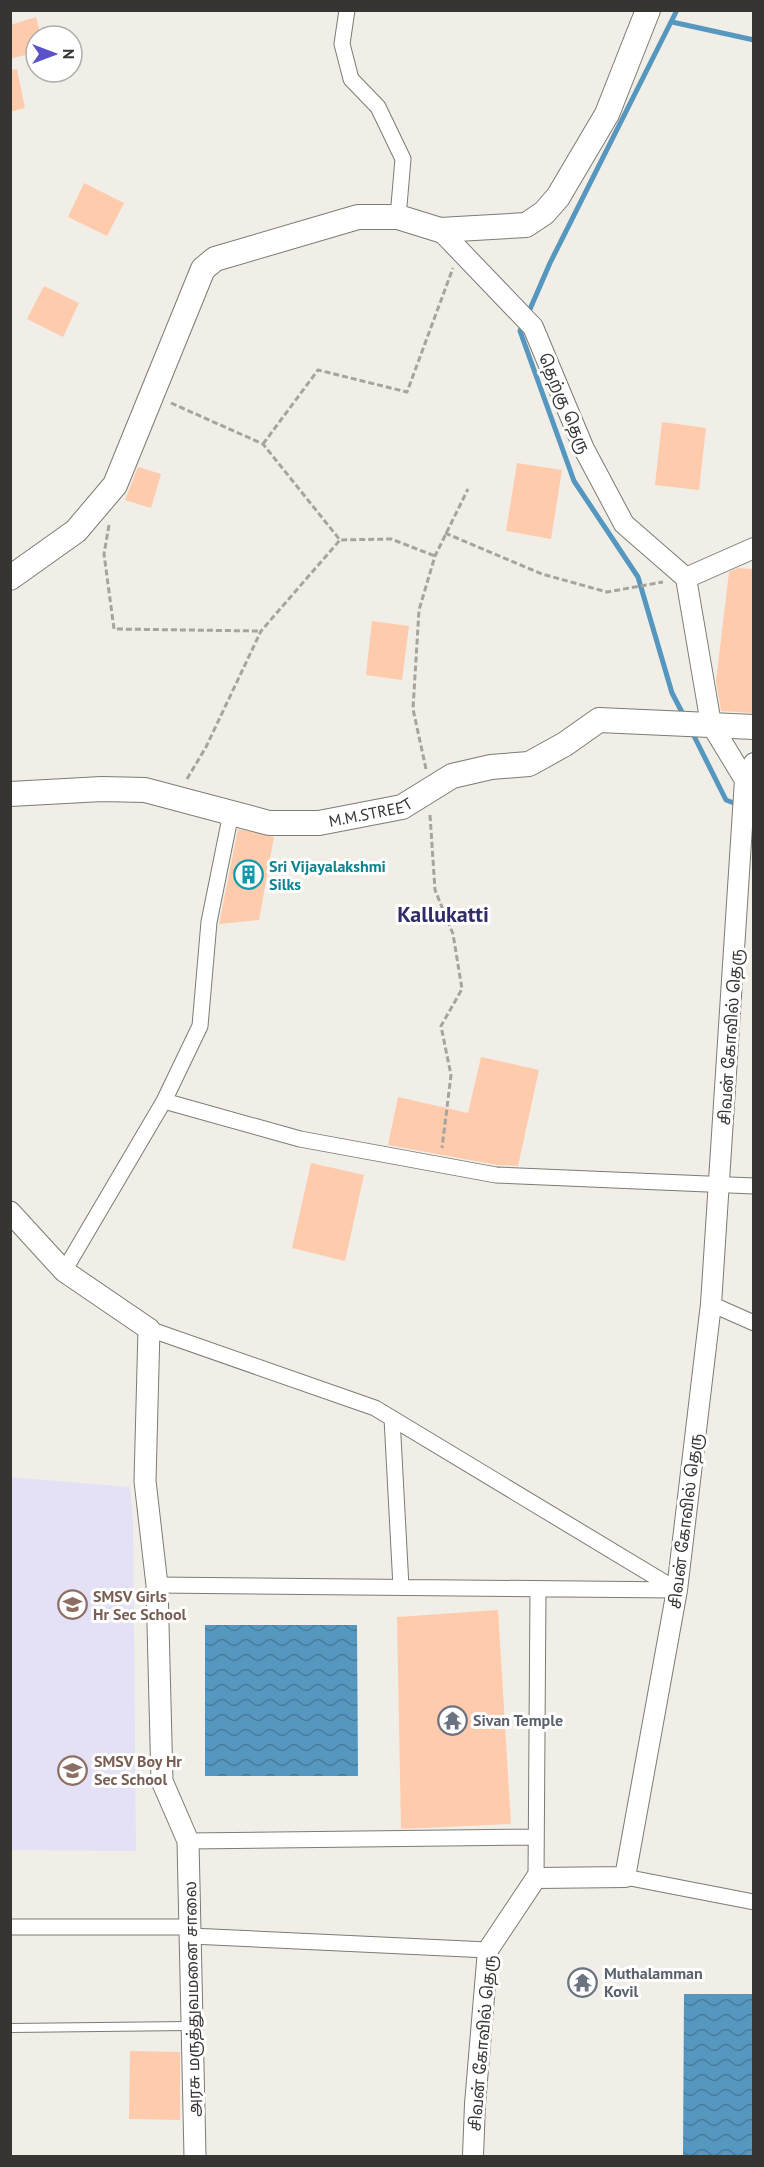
<svg xmlns="http://www.w3.org/2000/svg" width="764" height="2167" viewBox="0 0 764 2167" font-family="'PT Sans','Noto Sans Tamil',sans-serif">
  <style>
    .education { fill: #e4e1f7 }
    .water { fill: url(#water-waves) }
    .lines { fill: none; stroke-linecap: round; stroke-linejoin: round }
    .stream { stroke: #5697bf; stroke-width: 5 }
    .building { fill: #ffcbad }
    .service-casing { stroke: #7c7b74; stroke-width: 10 }
    .minor-casing { stroke: #7c7b74; stroke-width: 17 }
    .tertiary-casing { stroke: #7c7b74; stroke-width: 22 }
    .secondary-casing { stroke: #7c7b74; stroke-width: 23 }
    .primary-casing { stroke: #7c7b74; stroke-width: 26 }
    .path { stroke: #a6a49e; stroke-width: 3; stroke-dasharray: 6 3; stroke-linecap: butt }
    .service { stroke: #fff; stroke-width: 8 }
    .minor { stroke: #fff; stroke-width: 15 }
    .tertiary { stroke: #fff; stroke-width: 20 }
    .secondary { stroke: #fff; stroke-width: 21 }
    .primary { stroke: #fff; stroke-width: 24 }
    .labels { text-anchor: middle; dominant-baseline: central; stroke-width: 6; stroke-linejoin: round; paint-order: stroke }
    .street-label { font-size: 16px; fill: #363532; stroke: #fff }
    .culture-label { font-size: 16px; font-weight: bold; fill: #0d838f; stroke: #fff; text-anchor: start }
    .education-label { font-size: 16px; font-weight: bold; fill: #785e54; stroke: #fff; text-anchor: start }
    .worship-label { font-size: 16px; font-weight: bold; fill: #5b616d; stroke: #fff; text-anchor: start }
    .district-label { font-size: 22px; font-weight: bold; fill: #2f2c67; stroke: #fff }
  </style>
  <defs>
    <pattern id="water-waves" width="16" height="10" patternUnits="userSpaceOnUse" patternTransform="scale(1.5)"><rect width="16" height="10" fill="#5697bf"/><path d="M0 5q4-4 8 0t8 0" fill="none" stroke="#487c9c"/></pattern>
  </defs>
  <rect width="100%" height="100%" fill="#f0eee6"/>
  <path class="education" d="M10,1477L130,1487L133,1520L136,1851L11,1850Z"/>
  <path class="water" d="M205,1625H357L358,1776H205Z
    M684,1994H753V2156H683Z"/>
  <g class="lines">
    <path class="stream" d="M672,22L754,40
      M527,316L550,263L677,10
      M523,324L520,331L574,481L638,577L672,693L684,716
      M692,732L726,800L739,805"/>
  </g>
  <path class="building" d="M36,17L41,36H36V52L10,59V25Z
    M17,69L25,108L10,112V70Z
    M84,183L124,203L107,236L68,217Z
    M44,286L79,303L63,337L27,319Z
    M662,422L706,428L699,490L655,485Z
    M517,463L562,470L551,539L506,531Z
    M138,467L161,474L151,508L125,500Z
    M738,568L753,569V713L721,711L716,681L729,572Z
    M372,621L409,626L402,680L366,675Z
    M238,829L274,837L259,920L219,924Z
    M481,1057L539,1070L518,1166L497,1165L388,1145L398,1097L468,1113Z
    M311,1163L364,1175L345,1261L292,1248Z
    M498,1610L511,1824L401,1829L397,1617Z
    M130,2051L180,2052V2120L129,2119Z"/>
  <g class="lines">
    <defs>
      <path id="service" d="M10,2028L189,2026"/>
      <path id="minor" d="M347,10L342,44L351,79L378,107L403,159L398,217
        M164,1101L300,1139L496,1175L754,1186
        M64,1271L164,1101L200,1026L209,922L231,813
        M711,1304L754,1323
        M149,1329L375,1408L677,1590
        M392,1418L401,1587
        M157,1585L677,1590
        M188,1841L536,1837
        M625,1877L754,1902
        M536,1878L538,1589
        M10,1927H191
        M191,1936L488,1950"/>
      <path id="tertiary" d="M440,230L533,327L584,449L624,524L686,578
        M745,780L711,724L686,578L754,548
        M473,2156L475,2104L488,1950L536,1878L625,1877L677,1590L711,1304L745,780L754,763"/>
      <path id="secondary" d="M10,1212L64,1271L149,1329L145,1481L157,1585L162,1781L188,1841L195,2156"/>
      <g id="primary">
        <path d="M10,578L76,531L115,485L203,269L215,259L358,217H398L440,230L526,225L544,213L558,197L607,114L648,10"/>
        <path id="s1" d="M10,794L102,789L145,790L269,823H319L402,807L452,776L491,767L529,764L565,744L599,720L754,727"/>
      </g>
    </defs>
    <use href="#service" class="service-casing"/>
    <use href="#minor" class="minor-casing"/>
    <use href="#tertiary" class="tertiary-casing"/>
    <use href="#secondary" class="secondary-casing"/>
    <use href="#primary" class="primary-casing"/>
    <path class="path" d="M171,403L263,444L340,540L391,539L435,556
      M263,444L318,370L407,392L453,268
      M109,525L104,554L114,629L260,631
      M445,533L542,574L607,592L663,582
      M426,769L413,709L419,610L435,556L468,489
      M187,779L206,747L261,631L340,540
      M430,815L435,890L453,934L462,989L441,1026L451,1075L442,1148"/>
    <use href="#service" class="service"/>
    <use href="#minor" class="minor"/>
    <use href="#tertiary" class="tertiary"/>
    <use href="#secondary" class="secondary"/>
    <use href="#primary" class="primary"/>
  </g>
  <defs>
    <symbol id="building-ring" viewBox="-11 -11 22 22"><circle r="9.5" fill="#fff" stroke="#0f9aa8" stroke-width="1.5"/><path d="M-4-6H4V6H1V3H-1V6H-4ZM-2.5-4.3h1.7v1.8h-1.7ZM.8-4.3h1.7v1.8H.8ZM-2.5-1h1.7V.8h-1.7ZM.8-1h1.7V.8H.8Z" fill="#0f9aa8"/></symbol>
    <symbol id="school-ring" viewBox="-11 -11 22 22"><circle r="9.5" fill="#fff" stroke="#8d6e63" stroke-width="1.5"/><path d="M0-5L7-2L0 1L-7-2ZM-4 1L0 2.5L4 1V4Q0 6-4 4Z" fill="#8d6e63"/></symbol>
    <symbol id="temple-ring" viewBox="-11 -11 22 22"><circle r="9.5" fill="#fff" stroke="#6b7280" stroke-width="1.5"/><path d="M0-6L5-2H3V0L6.5 2.5H4V6H1.5V3h-3V6H-4V2.5H-6.5L-3 0V-2H-5Z" fill="#6b7280"/></symbol>
  </defs>
  <g fill-rule="evenodd">
    <use href="#building-ring" x="232" y="858" width="33" height="33"/>
    <use href="#school-ring" x="56" y="1588" width="33" height="33"/>
    <use href="#temple-ring" x="436" y="1704" width="33" height="33"/>
    <use href="#school-ring" x="56" y="1754" width="33" height="33"/>
    <use href="#temple-ring" x="566" y="1966" width="33" height="33"/>
  </g>
  <g class="labels">
    <g class="street-label">
      <text transform="translate(565 403) rotate(67)">தெற்கு தெரு</text>
      <text stroke="none"><textPath href="#s1" startOffset="366">M.M.STREET</textPath></text>
      <text transform="translate(730 1037) rotate(-86)">சிவன் கோவில் தெரு</text>
      <text transform="translate(685 1521) rotate(-83)">சிவன் கோவில் தெரு</text>
      <text transform="translate(192 1999) rotate(-91)">அரசு மருத்துவமனை சாலை</text>
      <text transform="translate(482 2043) rotate(-85)">சிவன் கோவில் தெரு</text>
    </g>
    <g class="culture-label">
      <text x="269" y="866">Sri Vijayalakshmi<tspan x="269" dy="18">Silks</tspan></text>
    </g>
    <g class="education-label">
      <text x="93" y="1596">SMSV Girls<tspan x="93" dy="18">Hr Sec School</tspan></text>
      <text x="94" y="1761">SMSV Boy Hr<tspan x="94" dy="18">Sec School</tspan></text>
    </g>
    <g class="worship-label">
      <text x="473" y="1720">Sivan Temple</text>
      <text x="604" y="1973">Muthalamman<tspan x="604" dy="18">Kovil</tspan></text>
    </g>
    <g class="district-label">
      <text x="443" y="914">Kallukatti</text>
    </g>
  </g>
  <rect width="764" height="2167" fill="none" stroke="#363532" stroke-width="24"/>
  <g transform="translate(54 54) rotate(90)"><circle r="28" fill="#ffffff" stroke="#afaead" stroke-width="1.5"/>
  <path d="M0-4.5L10 22L0 15L-10 22Z" fill="#5b52ca"/>
  <text y="-9" font-size="16" font-weight="bold" text-anchor="middle" fill="#363532">N</text>
  </g>
</svg>
